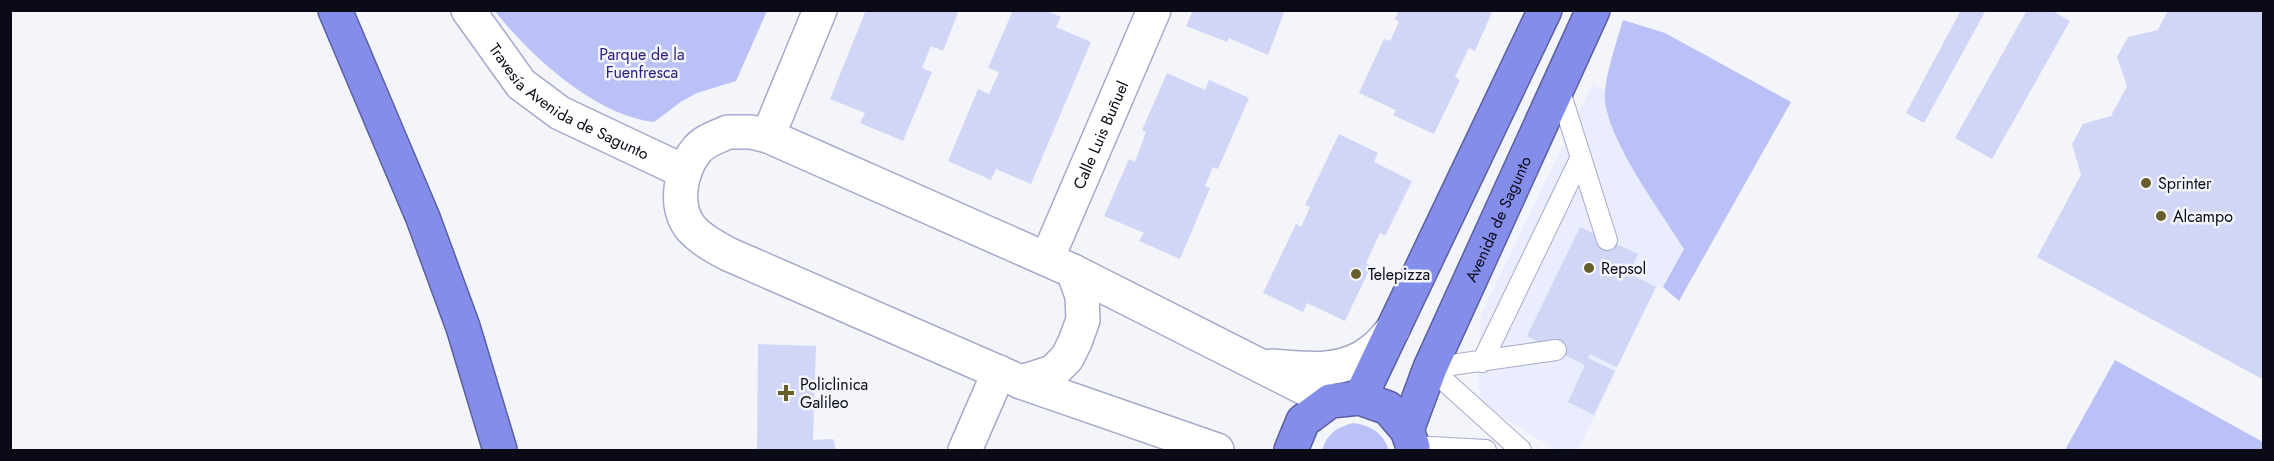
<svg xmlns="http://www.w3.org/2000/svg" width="2274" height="461" viewBox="0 0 2274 461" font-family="Jost,sans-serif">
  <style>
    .built { fill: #eaedfd }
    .green { fill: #bac1f7 }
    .building { fill: #d1d6f7 }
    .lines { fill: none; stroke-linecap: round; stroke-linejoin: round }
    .lane-casing { stroke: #a5aaca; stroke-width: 22 }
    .street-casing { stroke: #a5aaca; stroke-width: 36 }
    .highway-casing { stroke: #5a60a0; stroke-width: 36 }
    .lane { stroke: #fff; stroke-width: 20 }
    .street { stroke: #fff; stroke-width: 33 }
    .highway { stroke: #858deb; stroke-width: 33 }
    .poi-dot { fill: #685e2b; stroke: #f3f5fb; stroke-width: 2 }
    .labels { text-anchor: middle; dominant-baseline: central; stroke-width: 5; stroke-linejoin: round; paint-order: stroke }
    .park-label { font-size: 16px; fill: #2a2080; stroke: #f3f5fb }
    .street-label { font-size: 16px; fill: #0a0b16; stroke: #f3f5fb }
    .poi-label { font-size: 16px; fill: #0a0b16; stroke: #f3f5fb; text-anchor: start }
  </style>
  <rect width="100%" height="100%" fill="#f3f5fb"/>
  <path class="built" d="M1593,83L1605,91L1607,114L1618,143L1684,249L1663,287H1656L1578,450H1556L1480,403L1478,362L1481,315Z"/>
  <path class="green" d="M495,11H767L736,81L697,93L682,101L654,122C596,116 529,55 495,11Z
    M1623,20L1665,33L1791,102L1679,301L1663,287L1684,249C1661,211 1601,133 1605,91C1607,69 1617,41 1623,20Z
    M2115,360L2263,442V450H2065Z
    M1353,423C1371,425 1383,433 1389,450H1322C1327,434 1337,427 1353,423Z"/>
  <path class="building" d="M866,10H959L943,51L931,46L922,68L932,72L903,141L860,123L865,113L830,99Z
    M1013,10H1045L1061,17L1056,27L1091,42L1031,184L996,169L991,180L948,161L978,89L989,94L999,72L988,68Z
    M1193,10H1285L1268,55L1229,38L1227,42L1186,26Z
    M1399,10H1493L1475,51L1469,48L1455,77L1460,80L1434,134L1393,115L1396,110L1359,93L1384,39L1390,41L1399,22L1395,19Z
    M1961,10H1986L1924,123L1906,113Z
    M2027,10H2051L2070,21L1992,159L1955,138Z
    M2168,10H2264V380L2037,257L2081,175L2072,144L2083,124L2111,116L2127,86L2117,57L2128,37L2158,30Z
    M1167,73L1205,90L1209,80L1249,98L1218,169L1213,167L1205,186L1210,188L1180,259L1139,241L1144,233L1104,216L1129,159L1135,162L1146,132L1142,130Z
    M1339,134L1378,153L1374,162L1412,181L1385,236L1380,233L1366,263L1371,266L1345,321L1307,303L1303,312L1263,293L1296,224L1301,227L1310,207L1305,205Z
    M1580,227L1638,254L1629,273L1656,287L1617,367L1590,354L1588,358L1615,371L1594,415L1568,402L1585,365L1527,336Z
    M758,344L816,346L813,440L833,439L836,450H757Z"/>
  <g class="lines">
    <defs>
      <path id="lane" d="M1558,85L1607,240
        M1482,362L1581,157
        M1430,368L1556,350
        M1430,368L1521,450
        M1413,446L1486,450"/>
      <g id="street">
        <path id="s1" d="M468,10L521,84L560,113L685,172"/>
        <path d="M728,132H751L768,136L1073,271L1082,296L1083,320L1075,342L1067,358L1053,372L1021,382L728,254C715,247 700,239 690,227C674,206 680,171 696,151C703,141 717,137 728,132Z"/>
        <path d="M768,136L820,10"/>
        <path id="s2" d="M1047,259L1154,10"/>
        <path d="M1073,271L1330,401"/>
        <path d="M1272,366C1306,369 1345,374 1373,350C1381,344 1387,336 1393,329"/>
        <path d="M1021,382L1217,450"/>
        <path d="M965,450L999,372"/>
      </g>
      <g id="highway">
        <path d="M335,10L423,218L463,327L500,450"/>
        <path d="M1360,398L1545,10"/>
        <path id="s3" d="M1407,430L1430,368L1593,10"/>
        <path d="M1291,450L1303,421L1330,401L1360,398L1388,408L1407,430L1413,447"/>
      </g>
    </defs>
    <use href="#lane" class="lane-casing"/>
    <use href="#street" class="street-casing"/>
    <use href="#highway" class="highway-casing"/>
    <use href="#lane" class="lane"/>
    <use href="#street" class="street"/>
    <use href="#highway" class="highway"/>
  </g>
  <g class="poi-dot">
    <circle cx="2146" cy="183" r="6"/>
    <circle cx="2161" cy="216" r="6"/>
    <circle cx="1589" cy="268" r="6"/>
    <circle cx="1356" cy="274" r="6"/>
    <path d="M783 384h6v6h6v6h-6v6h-6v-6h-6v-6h6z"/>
  </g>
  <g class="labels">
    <g class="park-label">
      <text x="642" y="54">Parque de la<tspan x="642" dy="18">Fuenfresca</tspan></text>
    </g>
    <g class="street-label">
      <text stroke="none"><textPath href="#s1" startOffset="140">Travesía Avenida de Sagunto</textPath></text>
      <text stroke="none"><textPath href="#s2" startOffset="135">Calle Luis Buñuel</textPath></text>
      <text stroke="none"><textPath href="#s3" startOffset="230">Avenida de Sagunto</textPath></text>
    </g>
    <g class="poi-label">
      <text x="2158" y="183">Sprinter</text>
      <text x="2173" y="216">Alcampo</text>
      <text x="1601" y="268">Repsol</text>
      <text x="1368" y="274">Telepizza</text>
      <text x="800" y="384">Policlinica<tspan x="800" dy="18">Galileo</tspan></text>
    </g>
  </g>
  <rect width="2274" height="461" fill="none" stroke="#0a0b16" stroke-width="24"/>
</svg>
